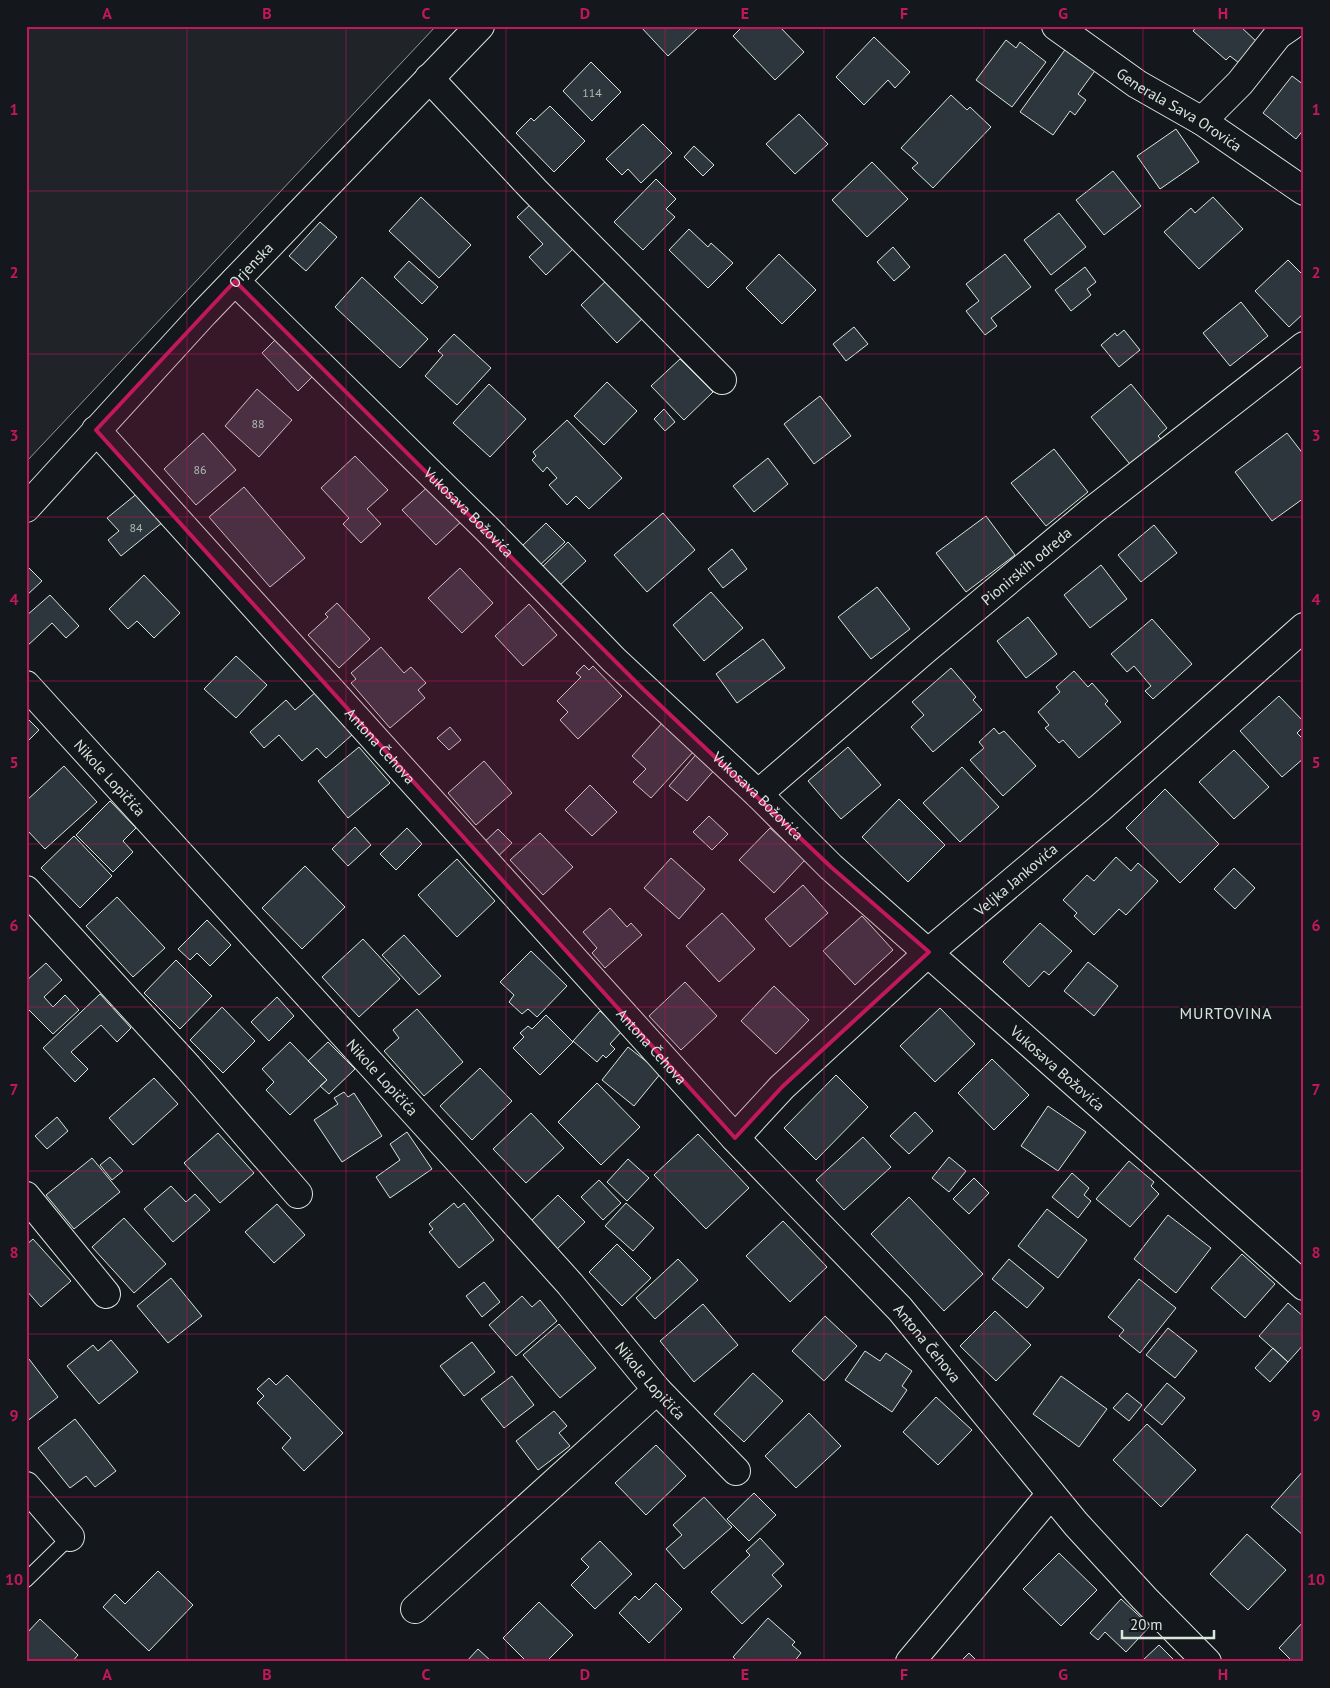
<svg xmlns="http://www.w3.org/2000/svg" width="1330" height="1688" viewBox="0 0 1330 1688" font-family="'PT Sans',sans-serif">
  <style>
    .green { fill: #202428; stroke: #939e99 }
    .building { fill: #2c363c; stroke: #d8e6dc }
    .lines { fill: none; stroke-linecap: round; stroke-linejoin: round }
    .service-casing { stroke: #d8e6dc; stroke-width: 16 }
    .minor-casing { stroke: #d8e6dc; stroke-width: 30 }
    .service { stroke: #14181c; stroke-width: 14 }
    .minor { stroke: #14181c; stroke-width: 28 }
    .marked { fill: #c2185b; fill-opacity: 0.2; stroke: #c2185b; stroke-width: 4; stroke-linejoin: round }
    .grid { fill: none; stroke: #c2185b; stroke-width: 1; stroke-opacity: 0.55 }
    .labels { text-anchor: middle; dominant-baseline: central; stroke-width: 4; stroke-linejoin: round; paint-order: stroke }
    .number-label { font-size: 12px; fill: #adbab4 }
    .street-label { font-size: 15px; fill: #d8e6dc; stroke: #14181c }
    .neighbourhood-label { font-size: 16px; letter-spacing: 1px; fill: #d8e6dc; stroke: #14181c }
    .neatline { fill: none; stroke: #c2185b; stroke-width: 2 }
    .grid-label { font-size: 16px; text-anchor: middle; font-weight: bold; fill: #c2185b }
  </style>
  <rect width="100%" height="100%" fill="#14181c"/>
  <path class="green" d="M26,26H436L26,462Z"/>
  <path class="building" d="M640,26H698L699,27L668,56Z
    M743,26H779L804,52L775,80L733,36Z
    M1197,26H1240L1258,43L1239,63L1230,56L1226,60L1193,31Z
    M874,37L910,72L895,88L888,80L864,105L836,77Z
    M1006,40L1016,48L1020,42L1046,62L1012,107L976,80Z
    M1067,47L1097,68L1078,94L1086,100L1075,115L1070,111L1053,135L1020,112Z
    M591,62L621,92L592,121L563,91Z
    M1292,76L1304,85V129L1296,139L1263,113Z
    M951,95L967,110L970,107L991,127L933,188L912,168L918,163L901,148Z
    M550,106L585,141L554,172L516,133L531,118L534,121Z
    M799,114L828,144L795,174L766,144Z
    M643,124L672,153L641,183L628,169L622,175L606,159Z
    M1176,129L1199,162L1160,189L1137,156Z
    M694,146L714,165L703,176L684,157Z
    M872,162L908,199L867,237L832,200Z
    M1113,171L1141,206L1104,235L1076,200Z
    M656,179L676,199L666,209L675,217L643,250L614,222Z
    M421,197L471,245L439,278L389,231Z
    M1213,197L1243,229L1199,269L1164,232L1191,208L1195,213Z
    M533,202L576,246L546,275L529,257L543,244L517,217Z
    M1059,213L1086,247L1051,275L1024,240Z
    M320,222L337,237L306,271L289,256Z
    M689,229L708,247L711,243L733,263L708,288L669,250Z
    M893,247L910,267L894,281L877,262Z
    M779,254L816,290L782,324L746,288Z
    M1005,254L1031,287L991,318L997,326L985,335L966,311L979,301L966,284Z
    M1288,260L1304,276V313L1289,327L1255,291Z
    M409,261L438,287L422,304L394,277Z
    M1085,267L1096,282L1087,289L1091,295L1071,311L1055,290Z
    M611,276L647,314L617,343L581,305Z
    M362,277L428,339L400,368L335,307Z
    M1241,302L1268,336L1230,366L1203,333Z
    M854,327L868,344L846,361L833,344Z
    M1124,330L1140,350L1119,367L1101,345L1115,333L1117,336Z
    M454,334L491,368L457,405L425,376L443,355L438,351Z
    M279,336L315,374L298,391L262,353Z
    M680,359L713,392L684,420L651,386Z
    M607,382L637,411L604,445L574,416Z
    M489,384L526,419L490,457L453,423Z
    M1131,384L1167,428L1158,436L1165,444L1134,469L1091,417Z
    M257,389L292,420L259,457L225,426Z
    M820,396L851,436L814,464L784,424Z
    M664,409L675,422L665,431L654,419Z
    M567,420L622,478L589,509L576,496L567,505L549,485L557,478L547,467L543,472L532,460L536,456L533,452Z
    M203,433L236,470L196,505L164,469Z
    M1287,433L1304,455V498L1272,521L1235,472Z
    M1054,449L1088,492L1046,526L1011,483Z
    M355,456L388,490L367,509L381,524L361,543L343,524L349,518L321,488Z
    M768,458L788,484L754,512L733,486Z
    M431,484L464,519L436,545L402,510Z
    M244,487L305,558L270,587L209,517Z
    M139,492L163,522L121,556L108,540L119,531L107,518Z
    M663,513L695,550L647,592L614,555Z
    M986,516L1015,555L966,592L936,553Z
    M546,523L565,542L540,565L522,546Z
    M1154,525L1177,553L1141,582L1118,555Z
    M568,542L586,561L559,586L541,568Z
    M732,549L747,569L723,588L708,569Z
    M26,565L42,581L26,596Z
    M1101,565L1127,599L1090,628L1064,595Z
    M460,568L493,603L462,633L428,598Z
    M144,575L180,613L154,638L137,621L128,629L109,609Z
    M877,587L910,629L871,659L838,617Z
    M711,592L743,628L704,661L673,625Z
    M50,595L79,626L66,638L52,623L26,647V616Z
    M337,603L370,639L339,668L308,635L328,617L325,614Z
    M529,604L557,635L523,666L495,636Z
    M1028,617L1057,654L1026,678L997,641Z
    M1152,619L1192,664L1153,699L1145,691L1151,686L1134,666L1127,672L1111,654Z
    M763,639L785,668L737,703L716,674Z
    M381,647L404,673L411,667L426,683L418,690L425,698L390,728L351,683L356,679L351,673Z
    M236,656L267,685L236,718L204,689Z
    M584,665L589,670L593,666L622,696L578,739L560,720L568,712L557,701L581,677L576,673Z
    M951,668L976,697L973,700L982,710L933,752L911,727L924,715L912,702Z
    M1074,671L1088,687L1092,683L1108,701L1105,704L1121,722L1079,758L1063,740L1059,743L1045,728L1049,725L1038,712L1060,692L1056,687Z
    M316,692L353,734L326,758L317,748L302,761L279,735L264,748L250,732L286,700L295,710Z
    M1279,696L1304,722V726L1297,733L1304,740V758L1282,777L1240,731Z
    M26,717L39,730L26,743Z
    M664,721L695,750L651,798L633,782L646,769L632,756Z
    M450,727L461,740L449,750L437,738Z
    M994,728L999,734L1004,731L1036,766L1003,796L970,760L984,748L979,742Z
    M359,747L390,783L348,818L318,781Z
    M848,747L881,785L841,819L808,781Z
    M1234,750L1269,787L1234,819L1199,782Z
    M699,751L717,767L687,801L669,786Z
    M484,761L512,793L476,825L448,793Z
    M64,766L97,802L45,849L26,829V801Z
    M962,767L999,807L960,842L923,803Z
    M590,785L617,812L592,836L565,810Z
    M1165,789L1219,844L1180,883L1126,828Z
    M899,799L945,845L908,882L862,837Z
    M110,801L136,828L123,841L133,852L113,872L76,835Z
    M709,816L728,834L712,850L693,832Z
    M355,827L371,845L348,866L332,849Z
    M407,828L422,844L396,870L380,854Z
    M770,828L805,860L774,893L739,860Z
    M498,829L512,843L492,862L478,848Z
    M540,833L573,867L543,895L510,860Z
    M74,836L112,876L80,908L41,868Z
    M1116,857L1131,871L1138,863L1158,881L1126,915L1119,909L1094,935L1074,916L1077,913L1063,900L1087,875L1094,881Z
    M671,858L705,889L679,919L644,888Z
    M457,859L495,901L457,937L418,895Z
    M305,866L345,907L302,949L262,908Z
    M1234,868L1255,888L1235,909L1214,889Z
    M803,885L828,913L790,947L765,919Z
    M117,897L165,948L133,977L86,926Z
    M610,908L627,927L631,923L642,935L605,968L592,953L597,948L583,932Z
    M722,913L755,949L719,982L686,946Z
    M862,916L893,950L855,985L823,951Z
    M207,920L231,945L210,966L197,953L190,960L178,949Z
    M1040,923L1072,951L1049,975L1044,971L1029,987L1003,962Z
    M404,935L441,976L419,995L382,955Z
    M363,939L400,979L359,1017L322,977Z
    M531,951L567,986L537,1017L528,1009L522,1014L509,1002L514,995L500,982Z
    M176,960L212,996L180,1029L144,993Z
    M1088,962L1118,986L1094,1016L1064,991Z
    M46,963L62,980L44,997L53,1007L65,995L79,1010L53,1034L26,1007V981Z
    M685,982L717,1016L681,1050L649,1016Z
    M774,986L809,1020L776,1054L741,1021Z
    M100,994L131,1028L117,1042L101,1025L71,1052L88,1069L75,1082L43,1048Z
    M277,997L294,1016L269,1041L251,1022Z
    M222,1007L255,1041L223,1073L190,1040Z
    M940,1008L975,1044L935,1082L900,1046Z
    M417,1009L463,1062L424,1096L384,1051L399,1038L393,1030Z
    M600,1011L622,1031L610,1044L615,1049L606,1058L603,1055L597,1062L573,1041Z
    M546,1015L573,1042L540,1075L513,1048L524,1037L520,1033L528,1026L532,1029Z
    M290,1042L327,1080L290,1115L266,1090L274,1082L262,1069Z
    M328,1042L355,1069L329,1094L320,1086L327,1080L308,1061Z
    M628,1047L661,1073L634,1106L602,1080Z
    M992,1059L1029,1095L994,1130L958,1093Z
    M480,1068L512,1101L472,1140L440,1106Z
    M836,1075L868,1107L816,1160L784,1128Z
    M154,1078L178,1104L133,1145L109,1118Z
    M597,1083L640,1127L601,1165L558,1122Z
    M344,1092L348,1097L354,1093L382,1136L342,1162L314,1120L338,1104L334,1098Z
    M1048,1106L1086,1132L1058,1171L1021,1146Z
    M915,1112L933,1131L909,1154L890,1136Z
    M531,1113L564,1148L526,1183L493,1149Z
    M57,1117L68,1131L47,1149L35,1136Z
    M407,1132L432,1169L390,1198L376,1177L400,1160L390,1144Z
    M218,1133L254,1173L220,1203L184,1163Z
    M698,1134L749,1188L706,1229L654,1175Z
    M863,1137L891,1167L844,1210L816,1180Z
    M110,1157L123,1171L112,1180L100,1165Z
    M949,1157L966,1171L949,1192L932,1178Z
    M92,1158L120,1192L74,1229L46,1195Z
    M628,1159L649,1178L627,1201L607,1182Z
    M1129,1161L1154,1182L1151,1186L1159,1194L1130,1227L1096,1199Z
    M1072,1173L1089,1188L1084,1195L1091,1201L1078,1218L1052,1197Z
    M974,1178L989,1193L969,1214L953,1199Z
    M599,1180L621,1203L603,1220L581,1197Z
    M171,1186L186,1202L195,1194L210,1210L173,1242L144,1209Z
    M558,1195L585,1222L556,1250L529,1223Z
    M909,1197L983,1274L944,1311L871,1234Z
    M454,1203L458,1208L464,1203L494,1240L459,1268L429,1232L433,1229L429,1224Z
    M626,1203L654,1228L633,1251L605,1226Z
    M277,1204L305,1235L274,1263L245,1232Z
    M1047,1209L1087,1240L1058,1278L1018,1246Z
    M1168,1215L1211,1248L1176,1293L1134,1259Z
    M124,1218L166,1264L134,1293L92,1247Z
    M783,1221L827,1267L790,1302L746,1256Z
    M33,1239L71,1281L41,1307L26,1290V1245Z
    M617,1244L651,1278L622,1306L589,1272Z
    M1242,1254L1275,1284L1245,1318L1211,1288Z
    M678,1259L698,1280L655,1319L636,1298Z
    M1009,1259L1044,1288L1027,1308L992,1279Z
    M171,1278L202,1316L168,1343L137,1306Z
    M1139,1279L1176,1308L1140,1353L1119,1336L1124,1330L1108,1317Z
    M484,1282L500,1302L482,1317L466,1296Z
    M522,1296L532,1307L540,1300L557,1321L516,1356L489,1325Z
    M1288,1303L1304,1317V1344L1288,1362L1259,1336Z
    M703,1304L738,1345L694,1382L660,1341Z
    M995,1311L1031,1345L996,1381L960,1346Z
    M825,1316L857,1346L824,1381L792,1351Z
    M559,1324L596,1368L560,1398L523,1355Z
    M1168,1328L1197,1351L1175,1378L1146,1355Z
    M111,1340L138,1372L99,1404L67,1366L93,1345L98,1351Z
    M472,1342L495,1372L464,1396L440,1366Z
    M1273,1348L1288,1362L1270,1382L1255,1368Z
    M865,1351L880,1361L886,1353L912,1371L902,1386L907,1390L892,1412L845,1380Z
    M29,1359L58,1397L26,1422V1361Z
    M753,1373L783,1401L744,1442L714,1414Z
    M287,1375L343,1433L304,1471L282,1448L291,1438L257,1403L264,1396L257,1389L269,1378L276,1385Z
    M512,1376L534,1405L504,1428L481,1399Z
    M1061,1376L1107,1409L1079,1447L1033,1414Z
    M1167,1383L1185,1398L1162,1425L1144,1410Z
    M1127,1393L1142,1405L1129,1421L1113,1408Z
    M936,1397L972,1430L938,1465L903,1432Z
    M554,1411L567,1426L559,1433L570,1446L538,1470L516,1441Z
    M809,1413L841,1446L796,1488L765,1456Z
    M75,1419L116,1471L95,1487L86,1476L70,1488L38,1448Z
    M1147,1424L1196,1470L1161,1507L1113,1460Z
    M656,1445L686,1476L646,1515L615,1483Z
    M1304,1470V1536L1271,1507Z
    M754,1493L776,1515L749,1541L727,1519Z
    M704,1497L732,1527L684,1569L666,1549L682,1535L673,1525Z
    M1247,1534L1286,1570L1248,1610L1210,1574Z
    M760,1538L784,1564L772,1575L782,1586L742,1624L711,1592L750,1555L746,1551Z
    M600,1541L632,1574L595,1609L571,1585L589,1567L581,1559Z
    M1059,1553L1097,1590L1061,1626L1023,1589Z
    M158,1571L193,1605L149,1651L103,1607L115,1594L125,1604Z
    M656,1583L682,1609L649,1643L619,1613L635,1596L639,1600Z
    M1121,1599L1150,1626L1126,1652L1105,1632L1098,1640L1090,1633Z
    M539,1602L573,1635L546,1662H527L503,1638Z
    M768,1618L795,1642L792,1645L801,1653L794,1662H738L733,1657Z
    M40,1619L78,1655L72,1662H26V1634Z
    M1304,1621V1662H1293L1279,1648Z
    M1159,1645L1176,1662H1141Z
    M478,1649L492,1662H466Z
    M969,1653L978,1662H960Z"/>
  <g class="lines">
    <defs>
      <path id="service" d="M26,1580L70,1537"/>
      <g id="minor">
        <path id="s1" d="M1056,26L1137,84L1202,121L1304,191"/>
        <path d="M429,78L535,191L722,380"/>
        <path d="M1202,121L1240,83L1278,35L1291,26"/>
        <path id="s2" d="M235,281L488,530L614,660L758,794L831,867L1304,1286"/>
        <path id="s3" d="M96,430L735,1138L900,1309L1076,1524L1144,1598L1207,1662"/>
        <path id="s4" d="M26,508L204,313L480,26"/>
        <path id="s5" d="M26,685L479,1183L570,1284L657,1390L736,1471"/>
        <path id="s6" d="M758,794L926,649L1093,510L1304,346"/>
        <path d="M26,890L188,1067L298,1194"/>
        <path id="s7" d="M735,1138L782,1087L929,952L1100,808L1304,627"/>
        <path d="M26,1196L106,1294"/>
        <path d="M26,1486L70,1537"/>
        <path d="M415,1609L657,1390"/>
        <path d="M910,1662L1051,1494"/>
      </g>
    </defs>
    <use href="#service" class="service-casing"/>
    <use href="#minor" class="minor-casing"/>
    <use href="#service" class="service"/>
    <use href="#minor" class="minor"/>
  </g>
  <path class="marked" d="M235,281L643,689L831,867L929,952L782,1087L735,1138L96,430Z"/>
  <path class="grid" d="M187,26V1662M346,26V1662M506,26V1662M665,26V1662M824,26V1662M984,26V1662M1143,26V1662M26,191H1304M26,354H1304M26,517H1304M26,681H1304M26,844H1304M26,1007H1304M26,1171H1304M26,1334H1304M26,1497H1304"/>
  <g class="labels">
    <g class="number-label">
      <text x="592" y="92">114</text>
      <text x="258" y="423">88</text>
      <text x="200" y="469">86</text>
      <text x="136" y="527">84</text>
    </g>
    <g class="street-label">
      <text stroke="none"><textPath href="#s1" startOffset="149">Generala Sava Orovića</textPath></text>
      <text stroke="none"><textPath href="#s4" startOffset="331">Orjenska</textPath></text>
      <text stroke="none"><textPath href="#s2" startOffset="329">Vukosava Božovića</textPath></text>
      <text stroke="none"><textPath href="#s6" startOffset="352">Pionirskih odreda</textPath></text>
      <text stroke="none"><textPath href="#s3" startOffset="425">Antona Čehova</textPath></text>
      <text stroke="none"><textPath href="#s5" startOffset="125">Nikole Lopičića</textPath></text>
      <text stroke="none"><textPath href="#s2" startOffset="734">Vukosava Božovića</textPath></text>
      <text stroke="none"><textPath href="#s7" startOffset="382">Veljka Jankovića</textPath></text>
      <text stroke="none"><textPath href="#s3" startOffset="830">Antona Čehova</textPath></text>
      <text stroke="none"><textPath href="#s2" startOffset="1139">Vukosava Božovića</textPath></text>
      <text stroke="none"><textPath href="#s5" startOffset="530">Nikole Lopičića</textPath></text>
      <text stroke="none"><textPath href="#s3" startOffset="1235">Antona Čehova</textPath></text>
      <text stroke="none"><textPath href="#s5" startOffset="935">Nikole Lopičića</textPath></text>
    </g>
    <g class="neighbourhood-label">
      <text x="1226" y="1013">MURTOVINA</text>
    </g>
  </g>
  <rect width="1330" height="1688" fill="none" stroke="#14181c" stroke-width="55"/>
  <path d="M1122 1630v8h92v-8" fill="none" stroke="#d8e6dc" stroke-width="2.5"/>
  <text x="1130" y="1630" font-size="15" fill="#d8e6dc" stroke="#14181c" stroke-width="4" paint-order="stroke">20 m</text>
  <rect x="28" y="28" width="1274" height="1632" class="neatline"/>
  <g class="grid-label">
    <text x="107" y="19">A</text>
    <text x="267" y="19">B</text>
    <text x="426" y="19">C</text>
    <text x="585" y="19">D</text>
    <text x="745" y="19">E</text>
    <text x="904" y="19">F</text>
    <text x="1063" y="19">G</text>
    <text x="1223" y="19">H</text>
    <text x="14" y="115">1</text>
    <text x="1316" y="115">1</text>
    <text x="14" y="278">2</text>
    <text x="1316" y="278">2</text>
    <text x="14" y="441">3</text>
    <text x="1316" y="441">3</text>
    <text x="14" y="605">4</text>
    <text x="1316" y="605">4</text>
    <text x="14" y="768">5</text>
    <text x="1316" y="768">5</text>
    <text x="14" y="931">6</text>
    <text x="1316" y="931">6</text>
    <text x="14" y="1095">7</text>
    <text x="1316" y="1095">7</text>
    <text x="14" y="1258">8</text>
    <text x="1316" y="1258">8</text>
    <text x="14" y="1421">9</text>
    <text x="1316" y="1421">9</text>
    <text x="14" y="1585">10</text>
    <text x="1316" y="1585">10</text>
    <text x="107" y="1680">A</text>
    <text x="267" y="1680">B</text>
    <text x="426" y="1680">C</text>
    <text x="585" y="1680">D</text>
    <text x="745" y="1680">E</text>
    <text x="904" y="1680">F</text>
    <text x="1063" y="1680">G</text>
    <text x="1223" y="1680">H</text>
  </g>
</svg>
